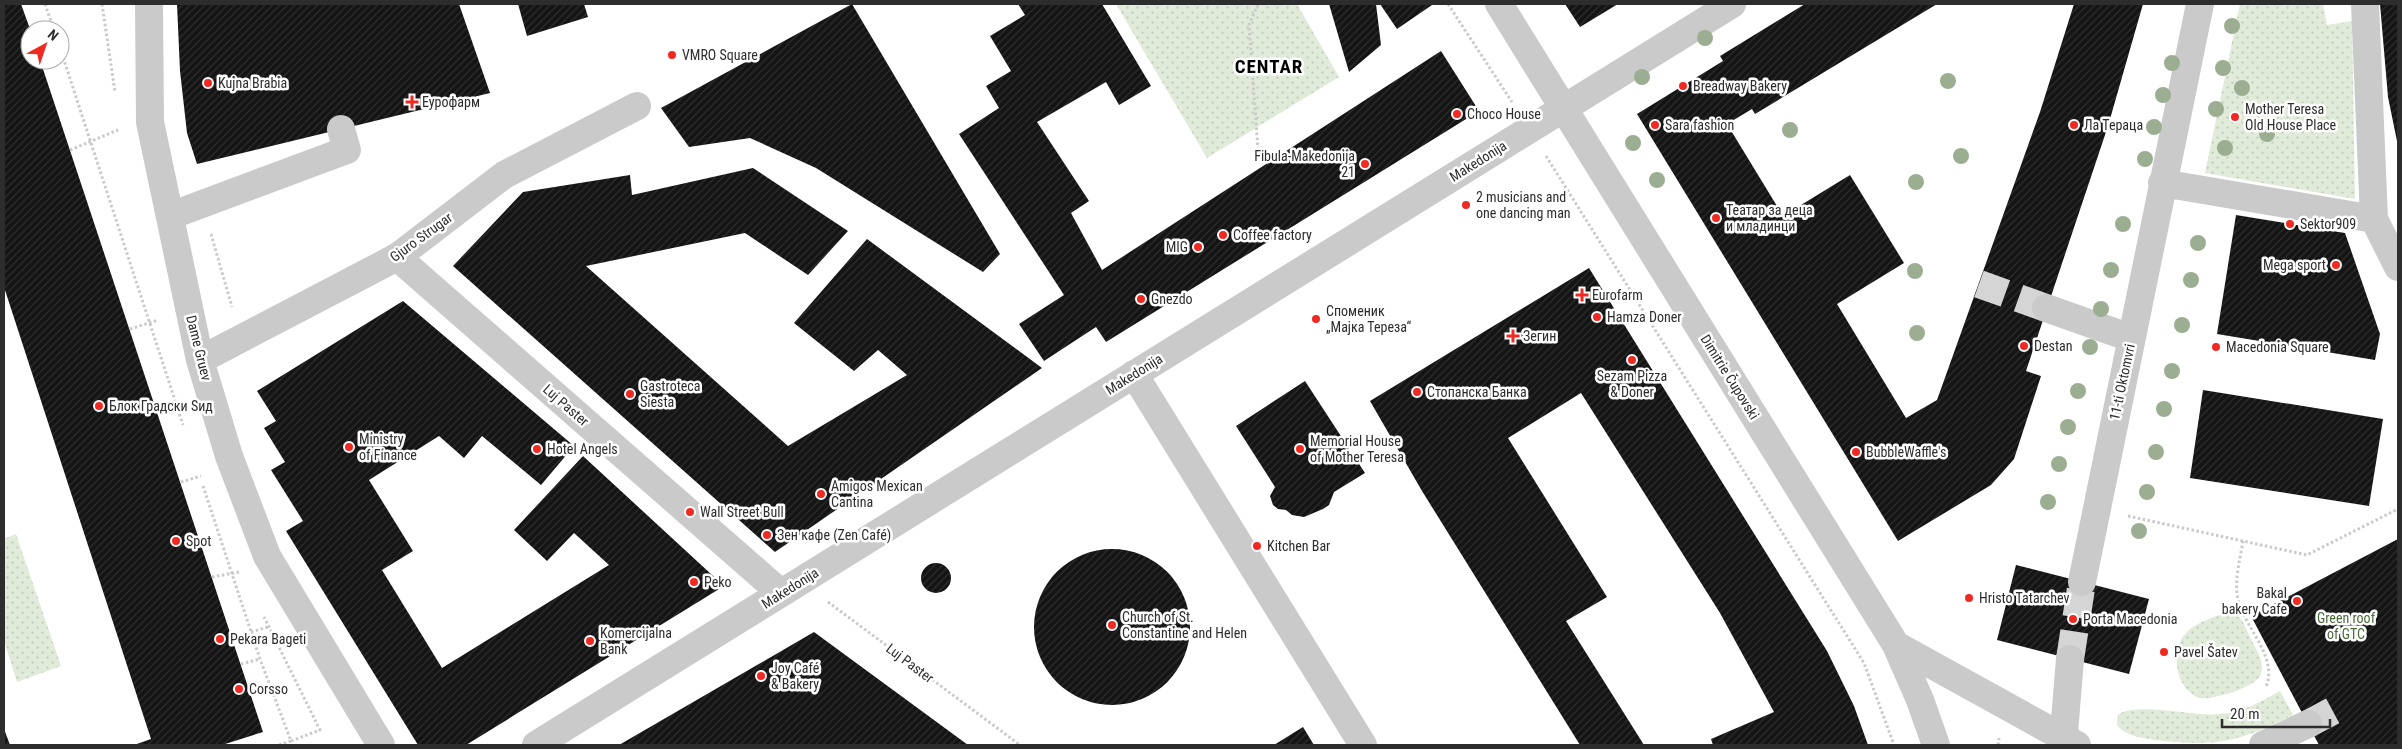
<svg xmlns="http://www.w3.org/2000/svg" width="2402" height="749" viewBox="0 0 2402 749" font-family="'Roboto Condensed',sans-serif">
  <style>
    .green { fill: url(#green-dots) }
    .building { fill: url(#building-hatch) }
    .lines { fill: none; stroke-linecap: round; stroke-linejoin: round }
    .minor-tunnel { stroke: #d5d5d5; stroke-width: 28; stroke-dasharray: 28 14; stroke-linecap: butt }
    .path { stroke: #cacaca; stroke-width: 3; stroke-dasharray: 2.5 2.5; stroke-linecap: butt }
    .minor { stroke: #cacaca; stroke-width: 28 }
    .tree { fill: #9bae92 }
    .poi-dot { fill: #f02922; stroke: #fff; stroke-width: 2 }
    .labels { text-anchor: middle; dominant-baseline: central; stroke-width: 5; stroke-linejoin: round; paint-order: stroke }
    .poi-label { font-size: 14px; fill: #2d2d2d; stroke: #fff; text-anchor: start }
    .street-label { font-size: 14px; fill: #2d2d2d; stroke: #fff }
    .park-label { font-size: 14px; fill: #4a6b38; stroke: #fff }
    .district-label { font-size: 19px; font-weight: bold; letter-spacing: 1px; fill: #000; stroke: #fff }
  </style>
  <defs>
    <pattern id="green-dots" width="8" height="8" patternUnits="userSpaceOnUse" patternTransform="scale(1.25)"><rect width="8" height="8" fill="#e1ebd9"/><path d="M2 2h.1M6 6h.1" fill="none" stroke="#c1cabb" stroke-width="1.8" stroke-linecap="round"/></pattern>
    <pattern id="building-hatch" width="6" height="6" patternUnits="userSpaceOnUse" patternTransform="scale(1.25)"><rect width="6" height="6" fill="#141414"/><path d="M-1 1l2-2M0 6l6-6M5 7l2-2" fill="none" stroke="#2e2e2e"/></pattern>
  </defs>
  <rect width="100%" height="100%" fill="#fff"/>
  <path class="green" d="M1116,4H1297L1339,77L1207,158Z
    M2240,4H2323L2327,25L2352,21L2355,199L2205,173Z
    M16,534L61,666L17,682L4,641V539Z
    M2230,612C2241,614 2245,626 2249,635C2254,647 2265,659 2261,674C2257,687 2213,700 2200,698C2196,697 2193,695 2190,692C2175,680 2171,648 2186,633C2195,623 2217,615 2230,612Z
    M2280,691L2293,715C2237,742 2219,747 2155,740C2142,738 2125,736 2117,725L2118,715C2135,701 2194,717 2220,714C2242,712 2261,702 2280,691Z"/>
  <path class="building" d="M4,4H21L30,29V60H40L263,732L222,745H134L151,739L4,287Z
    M177,4H459L490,93L197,164L187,133L180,71Z
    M518,4H584L588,17L527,36Z
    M852,4L1000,254L983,272L816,168L750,138L689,147L661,108Z
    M1018,4H1102L1151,86L1119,105L1106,82L1037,122L1089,201L1071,213L1102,270L1441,51L1479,111L1106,342L1096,327L1044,361L1019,324L1064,295L959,134L999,108L986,86L1011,71L990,36L1025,15Z
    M1329,4H1376L1381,45L1349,72Z
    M1380,4H1430L1432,5L1397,29Z
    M1565,4H1618L1580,27Z
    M1805,4H1937L1755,114L1752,109L1727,124L1783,216L1850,175L1904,263L1837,304L1906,418L1937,400L2040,112L2074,4H2143L2108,126L2026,371L2041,376L2014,459L1991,485L1898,541L1637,114L1723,61L1720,56Z
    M2380,4H2398V146L2388,97Z
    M753,168L848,231L808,275L745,233L586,266L788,446L907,375L878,350L854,371L794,323L867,239L1042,368L775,552L453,266L523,192L630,175L632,195Z
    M2236,215L2345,233L2380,334L2375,360L2217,334Z
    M1589,268L1827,651L1854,706L1868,745H1713L1711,739L1774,712L1720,613L1581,393L1508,438L1607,597L1566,621L1644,745H1580L1422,491L1370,401Z
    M403,301L574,446L541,485L482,436L464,458L439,436L369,480L413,551L382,570L442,668L609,565L574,533L547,561L514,530L583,456L724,586L466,745H418L286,531L303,521L271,470L285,462L264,428L276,421L257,391Z
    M1305,381L1365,473L1334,492L1329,505L1323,509L1304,517L1292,515L1286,510L1278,509L1273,505L1270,496L1275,487L1236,426Z
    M2203,390L2383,419L2369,506L2190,478Z
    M2398,539V745H2319L2251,616Z
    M1034 627a78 78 0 1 1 156 0a78 78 0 1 1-156 0Z
    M921 578a15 15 0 1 1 30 0a15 15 0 1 1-30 0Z
    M2016,565L2149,599L2129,674L1997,640Z
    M814,632L968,745H619Z
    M1303,727L1314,745H1274Z
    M4,729L10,745H4Z"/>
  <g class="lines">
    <path class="minor-tunnel" d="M1979,284L2046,308
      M2070,659L2082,582
      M2308,724L2338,708"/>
    <path class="path" d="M45,4L54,30
      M102,4L115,92
      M1448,4L1512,102
      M60,48L183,425
      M70,150L118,130
      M1258,150L1249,25L1258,4
      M1546,156L1864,663L1894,745
      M211,234L232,307
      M130,329L158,320
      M181,482L201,476
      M203,486L260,659L291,741L320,730L264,617
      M2128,516L2307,555L2398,509
      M2243,541C2240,560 2233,584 2239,603C2247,630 2278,658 2266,687
      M212,577L239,572
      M828,602L1020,745
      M251,632L268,627
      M241,664L260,659
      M279,745L291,741
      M1998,745L1999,738"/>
    <path class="minor" d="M149,4L150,122L200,360L229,456L267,556L381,745
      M1499,4L1896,645L1920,700L1936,745
      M2365,4L2374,219L2398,267
      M2162,183L2374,219
      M170,216L347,150L341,129
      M397,257L781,593
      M2046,308L2131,338
      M200,360L397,257L504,175L637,106
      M1134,374L1363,745
      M2082,582L2200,4
      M1896,645L2077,745
      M536,745L1732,4
      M2063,745L2070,659
      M2263,745L2308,724"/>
  </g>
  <g class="tree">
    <circle cx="2232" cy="26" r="8"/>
    <circle cx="1705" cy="38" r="8"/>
    <circle cx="2172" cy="63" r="8"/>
    <circle cx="2223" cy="68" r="8"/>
    <circle cx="1642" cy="77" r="8"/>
    <circle cx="1948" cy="81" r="8"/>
    <circle cx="2242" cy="88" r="8"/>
    <circle cx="2163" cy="95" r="8"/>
    <circle cx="2216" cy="109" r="8"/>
    <circle cx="2154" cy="127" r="8"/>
    <circle cx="1790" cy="130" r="8"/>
    <circle cx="2267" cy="134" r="8"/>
    <circle cx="1633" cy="143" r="8"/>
    <circle cx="2225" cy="148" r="8"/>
    <circle cx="1961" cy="156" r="8"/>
    <circle cx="2145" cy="159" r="8"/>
    <circle cx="1657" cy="180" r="8"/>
    <circle cx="1916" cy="182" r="8"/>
    <circle cx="2123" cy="224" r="8"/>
    <circle cx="2198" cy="243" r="8"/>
    <circle cx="2111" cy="270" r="8"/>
    <circle cx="1915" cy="271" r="8"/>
    <circle cx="2191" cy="280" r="8"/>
    <circle cx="2101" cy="309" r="8"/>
    <circle cx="2182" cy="325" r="8"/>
    <circle cx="1917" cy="333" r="8"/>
    <circle cx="2090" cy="347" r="8"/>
    <circle cx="2172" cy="371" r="8"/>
    <circle cx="2078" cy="391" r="8"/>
    <circle cx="2164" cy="409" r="8"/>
    <circle cx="2068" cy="427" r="8"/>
    <circle cx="2156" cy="452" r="8"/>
    <circle cx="2059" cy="464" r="8"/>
    <circle cx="2147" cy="492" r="8"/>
    <circle cx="2048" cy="502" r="8"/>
    <circle cx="2139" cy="531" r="8"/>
  </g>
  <g class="poi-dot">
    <circle cx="672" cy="55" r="5"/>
    <circle cx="208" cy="83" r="5"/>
    <circle cx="1683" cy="86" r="5"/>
    <path d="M409.5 94.5h5v5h5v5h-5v5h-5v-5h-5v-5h5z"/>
    <circle cx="1457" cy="114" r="5"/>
    <circle cx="2235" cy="117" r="5"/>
    <circle cx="1655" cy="125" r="5"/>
    <circle cx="2074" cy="125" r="5"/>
    <circle cx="1365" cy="164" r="5"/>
    <circle cx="1466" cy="205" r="5"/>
    <circle cx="1716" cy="218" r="5"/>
    <circle cx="2290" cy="224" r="5"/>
    <circle cx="1223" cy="235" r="5"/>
    <circle cx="1198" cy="247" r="5"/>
    <circle cx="2336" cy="265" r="5"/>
    <path d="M1579.5 287.5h5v5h5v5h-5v5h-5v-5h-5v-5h5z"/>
    <circle cx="1141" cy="299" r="5"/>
    <circle cx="1597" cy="317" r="5"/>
    <circle cx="1316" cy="319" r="5"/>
    <path d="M1510.5 328.5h5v5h5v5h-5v5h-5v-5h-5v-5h5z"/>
    <circle cx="2024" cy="346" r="5"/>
    <circle cx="2216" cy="347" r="5"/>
    <circle cx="1632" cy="360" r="5"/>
    <circle cx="1417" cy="392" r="5"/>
    <circle cx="630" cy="394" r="5"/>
    <circle cx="99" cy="406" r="5"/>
    <circle cx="349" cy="447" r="5"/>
    <circle cx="537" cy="449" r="5"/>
    <circle cx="1300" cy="449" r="5"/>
    <circle cx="1856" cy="452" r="5"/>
    <circle cx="821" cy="494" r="5"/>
    <circle cx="690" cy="512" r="5"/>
    <circle cx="767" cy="535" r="5"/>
    <circle cx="176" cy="541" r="5"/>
    <circle cx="1257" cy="546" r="5"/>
    <circle cx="694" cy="582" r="5"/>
    <circle cx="1969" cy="598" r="5"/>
    <circle cx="2297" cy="601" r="5"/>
    <circle cx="2073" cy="619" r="5"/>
    <circle cx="1112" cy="625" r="5"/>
    <circle cx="220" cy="639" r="5"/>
    <circle cx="590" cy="641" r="5"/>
    <circle cx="2164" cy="652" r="5"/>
    <circle cx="761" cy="676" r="5"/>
    <circle cx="239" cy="689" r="5"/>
  </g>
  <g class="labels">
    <g class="poi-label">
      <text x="682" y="55">VMRO Square</text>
      <text x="218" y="83">Kujna Brabia</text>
      <text x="1693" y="86">Breadway Bakery</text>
      <text x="422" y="102">Еурофарм</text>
      <text x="2245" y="109">Mother Teresa<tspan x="2245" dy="16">Old House Place</tspan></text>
      <text x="1467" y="114">Choco House</text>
      <text x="1665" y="125">Sara fashion</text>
      <text x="2084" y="125">Ла Тераца</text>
      <text x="1355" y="156" text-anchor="end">Fibula-Makedonija<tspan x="1355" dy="16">21</tspan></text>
      <text x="1476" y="197">2 musicians and<tspan x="1476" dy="16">one dancing man</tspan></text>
      <text x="1726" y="210">Театар за деца<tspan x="1726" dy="16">и младинци</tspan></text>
      <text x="2300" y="224">Sektor909</text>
      <text x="1233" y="235">Coffee factory</text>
      <text x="1188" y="247" text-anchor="end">MIG</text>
      <text x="2326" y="265" text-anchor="end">Mega sport</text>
      <text x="1592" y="295">Eurofarm</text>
      <text x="1151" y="299">Gnezdo</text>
      <text x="1326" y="311">Споменик<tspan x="1326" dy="16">„Мајка Тереза“</tspan></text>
      <text x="1607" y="317">Hamza Doner</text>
      <text x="1523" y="336">Зегин</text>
      <text x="2034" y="346">Destan</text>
      <text x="2226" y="347">Macedonia Square</text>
      <text x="1632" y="376" text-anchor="middle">Sezam Pizza<tspan x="1632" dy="16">&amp; Doner</tspan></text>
      <text x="640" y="386">Gastroteca<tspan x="640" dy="16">Siesta</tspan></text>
      <text x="1427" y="392">Стопанска Банка</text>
      <text x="109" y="406">Блок Градски Sид</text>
      <text x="359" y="439">Ministry<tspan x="359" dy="16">of Finance</tspan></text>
      <text x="1310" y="441">Memorial House<tspan x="1310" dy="16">of Mother Teresa</tspan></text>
      <text x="547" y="449">Hotel Angels</text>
      <text x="1866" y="452">BubbleWaffle's</text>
      <text x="831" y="486">Amigos Mexican<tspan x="831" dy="16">Cantina</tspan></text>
      <text x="700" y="512">Wall Street Bull</text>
      <text x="777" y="535">Зен кафе (Zen Café)</text>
      <text x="186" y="541">Spot</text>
      <text x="1267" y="546">Kitchen Bar</text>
      <text x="704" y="582">Peko</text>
      <text x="2287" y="593" text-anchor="end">Bakal<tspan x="2287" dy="16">bakery Cafe</tspan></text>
      <text x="1979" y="598">Hristo Tatarchev</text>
      <text x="1122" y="617">Church of St.<tspan x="1122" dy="16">Constantine and Helen</tspan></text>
      <text x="2083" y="619">Porta Macedonia</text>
      <text x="600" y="633">Komercijalna<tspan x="600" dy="16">Bank</tspan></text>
      <text x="230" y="639">Pekara Bageti</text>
      <text x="2174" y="652">Pavel Šatev</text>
      <text x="771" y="668">Joy Café<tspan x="771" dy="16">&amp; Bakery</tspan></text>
      <text x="249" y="689">Corsso</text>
    </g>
    <g class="street-label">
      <text transform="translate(1478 161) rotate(-32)">Makedonija</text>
      <text transform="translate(421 237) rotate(-36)">Gjuro Strugar</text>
      <text transform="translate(199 348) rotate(76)">Dame Gruev</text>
      <text transform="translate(1134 374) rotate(-32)">Makedonija</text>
      <text transform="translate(1730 377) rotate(58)">Dimitrie Čupovski</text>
      <text transform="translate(2122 382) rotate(-78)">11-ti Oktomvri</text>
      <text transform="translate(566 405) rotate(41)">Luj Paster</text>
      <text transform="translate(790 588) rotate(-32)">Makedonija</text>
      <text transform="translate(910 663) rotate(37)">Luj Paster</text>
    </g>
    <g class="park-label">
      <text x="2346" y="618">Green roof<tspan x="2346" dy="16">of GTC</tspan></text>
    </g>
    <g class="district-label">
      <text x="1269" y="66">CENTAR</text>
    </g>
  </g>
  <rect width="2402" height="749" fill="none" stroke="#2d2d2d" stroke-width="10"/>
  <g transform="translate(45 45) rotate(40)"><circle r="24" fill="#ffffff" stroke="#ababab"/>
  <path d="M0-4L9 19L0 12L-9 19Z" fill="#f02922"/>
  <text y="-8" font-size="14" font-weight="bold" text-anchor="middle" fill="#2d2d2d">N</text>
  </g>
  <path d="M2222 719v8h108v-8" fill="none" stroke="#2d2d2d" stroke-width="2.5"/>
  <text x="2230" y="719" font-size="15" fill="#2d2d2d" stroke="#ffffff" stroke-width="4" paint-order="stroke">20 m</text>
</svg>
